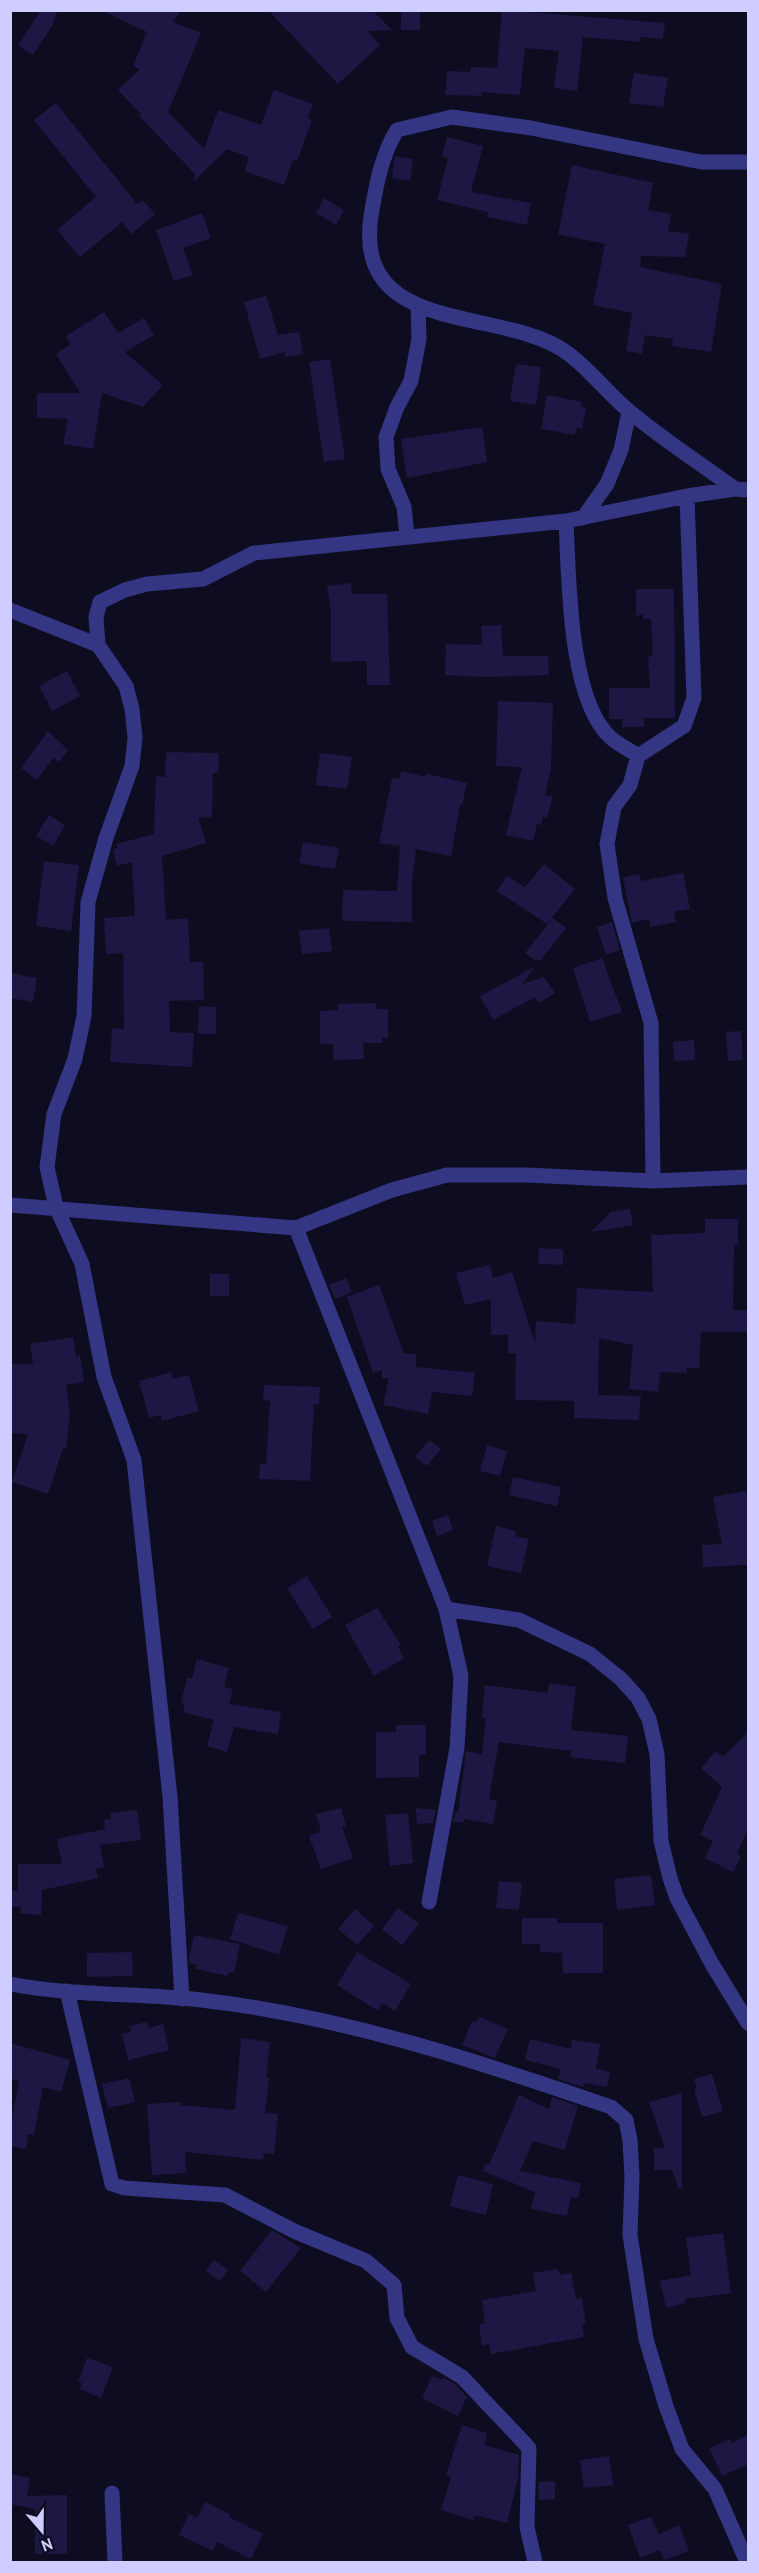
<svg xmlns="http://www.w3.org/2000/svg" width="759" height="2573" viewBox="0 0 759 2573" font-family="'PT Sans',sans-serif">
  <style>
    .building { fill: #1e1743 }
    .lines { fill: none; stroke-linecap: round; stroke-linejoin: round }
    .minor { stroke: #343583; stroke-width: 15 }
  </style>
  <rect width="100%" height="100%" fill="#0e0c21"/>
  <path class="building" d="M41,10H58L52,26L33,55L18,45Z
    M101,10H181L173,22L201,33L168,112L204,149L218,110L261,125L274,90L313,104L308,118L312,120L297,161L293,159L284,185L245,171L249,157L227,149L193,182L195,174L139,116L141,114L118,90L140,69L133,66L147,32Z
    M268,10H372L392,30L367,31L380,45L338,84Z
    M401,10H420V30H401Z
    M502,10L665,23L663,39L640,37V42L583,37L577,91L554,88L559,51L525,48L520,95L482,92V96L445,95L447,71L470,72L471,67L497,68Z
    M634,73L668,78L663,107L629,103Z
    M56,103L137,204L143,200L155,214L131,234L122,222L80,257L57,230L96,197L34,120Z
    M447,137L483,146L471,192L531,203L527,225L487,217L488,212L437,200L448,158L442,156Z
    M395,156L413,159L410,181L392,178Z
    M572,165L653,183L648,210L671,214L668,231L689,234L685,257L641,256L640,267L722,284L711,352L672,346L673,339L645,335L642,354L626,351L632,313L593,305L605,244L558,234Z
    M324,198L344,210L336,225L316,213Z
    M202,213L211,238L183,248L193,275L174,281L156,230Z
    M266,296L278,335L299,332L303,354L285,357V352L260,359L244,302Z
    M104,312L118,333L144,318L154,335L125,352L163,385L143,407L102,393L93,449L63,444L68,419L37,418V393H80L56,354L71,344L66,336Z
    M330,359L345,459L324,462L309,362Z
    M516,364L541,367L536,405L510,401Z
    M547,395L582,402L581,407L586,408L582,429L576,428L575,435L541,429Z
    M482,427L487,462L407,478L401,439Z
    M351,583L352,594H387L390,685H367V661L331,662V611L327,586Z
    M636,589H674L675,718H644V727H622V719H609V688H650L648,657L653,656L651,619H643V614L636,616Z
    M501,625L503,656H548L549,675L485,677L445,675L446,644L482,645L481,626Z
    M67,671L80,696L52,711L39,686Z
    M498,701L553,703L551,768L545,795L553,796L547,818L543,816L541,825L537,824L533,841L506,835L522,767L496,766Z
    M48,731L68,750L59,762L53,758L37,780L21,768Z
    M166,752L219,753L218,773H213L212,818L198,817L206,843L162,856L166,920L188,918L190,962H203L204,1000L169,1001L170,1032L194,1033L192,1067L110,1062L112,1028L124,1029L123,953L106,954L104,918L135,916L132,862L117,866L113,850L117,848L116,844L154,834L156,776L165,777Z
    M320,753L352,757L347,789L316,785Z
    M401,771L426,777L427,774L467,783L462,805H460L451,856L416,849L412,881V922L342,921L343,890L397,891L400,846L379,843L392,778L400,779Z
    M49,815L65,825L53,846L36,836Z
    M303,842L339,848L335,869L299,863Z
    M44,861L79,865L71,931L36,926Z
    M544,864L575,889L547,924L497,891L507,876L525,887Z
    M683,873L690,909L674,912L676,922L650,927L649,919L632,923L623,878L639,874L641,881Z
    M553,918L566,928L541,960H535L525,953Z
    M612,922L620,950L606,955L597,927Z
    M329,928L332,951L302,954L299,931Z
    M602,958L622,1012L590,1022L573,968Z
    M536,966L522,984L544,977L555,993L539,1003L535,997L493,1020L480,996Z
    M10,973L37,978L33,1002L10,998Z
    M376,1003V1009H388V1038H382V1043H363L364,1059L334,1060L333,1044H320V1011L338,1010V1004Z
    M199,1006L216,1007V1034H198Z
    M741,1031L743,1060L728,1061L726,1032Z
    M694,1040L695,1060L674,1061L673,1042Z
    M630,1209L633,1225L591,1232L611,1212Z
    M705,1219H738V1245H734L733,1310H748V1332H701L699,1368H687L686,1373L660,1372L658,1392L629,1389L633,1345L599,1338L598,1395L641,1396L639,1420L574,1418V1401L515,1400L516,1353H508V1335H491V1299L465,1305L456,1273L490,1265L493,1278L512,1272L535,1343L536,1321L575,1324L577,1288L653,1292L651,1235L705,1233Z
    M539,1248L563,1249V1265L538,1264Z
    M210,1274H229V1296H210Z
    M346,1278L352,1292L335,1299L329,1285Z
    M379,1285L404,1354H416V1367L475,1373L472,1396L432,1392L428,1414L383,1405L389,1378H382V1370L373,1373L347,1297Z
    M73,1337L76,1357L80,1356L84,1382L66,1385L70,1413L66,1449L63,1448L48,1494L12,1482L28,1434L10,1433V1364H33L30,1344Z
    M171,1372L173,1379L189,1375L199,1411L162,1421L161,1415L149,1418L139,1381Z
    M264,1385L320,1387L319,1404H314L310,1481L259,1479L260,1464H266L270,1401L263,1400Z
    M429,1440L441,1449L427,1466L415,1457Z
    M487,1445L507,1451L500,1476L480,1471Z
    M513,1477L561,1487L557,1506L509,1495Z
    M746,1491L748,1505V1565L703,1567L702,1545L722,1544L713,1497Z
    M448,1515L453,1530L437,1536L432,1521Z
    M496,1526L516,1531L515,1536L529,1539L521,1573L487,1566Z
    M307,1576L332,1617L313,1629L287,1588Z
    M377,1608L401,1645L398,1647L404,1658L374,1676L345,1625Z
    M197,1659L229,1668L224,1687L233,1689L229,1704L281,1712L278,1734L234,1727L227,1752L207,1746L214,1720L183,1712L185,1704L181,1703L187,1678L192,1679Z
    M549,1683L576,1687L571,1730L628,1736L625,1763L570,1757L571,1751L499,1742L489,1799L497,1801L493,1824L464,1819V1822H453L455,1813H458L466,1751L482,1754L486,1718H482L485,1685L548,1693Z
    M396,1725H426V1754L419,1755V1777L376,1778V1732H396Z
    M748,1732V1829L737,1854L741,1856L733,1872L705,1858L713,1841L700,1835L722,1787L701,1768L716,1751L723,1757Z
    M341,1808L346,1826L342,1827L353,1858L321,1869L309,1836L321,1832L316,1814Z
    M416,1808L436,1810L433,1823L417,1824Z
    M137,1810L141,1840L100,1845L104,1867L96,1869L98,1878L42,1890L41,1915L20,1913L21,1907H10V1891H18V1864H62L57,1839L105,1829L104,1820L111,1819L110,1813Z
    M408,1813L413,1863L390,1866L385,1815Z
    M651,1875L655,1905L617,1910L614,1879Z
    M499,1881L522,1883L519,1910L496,1908Z
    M398,1908L419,1924L402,1945L382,1929Z
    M355,1909L374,1926L357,1945L338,1929Z
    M238,1913L288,1926L279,1955L230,1939Z
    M522,1918H557V1923H603V1973H563L562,1953L540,1952V1944H522Z
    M194,1935L240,1944L234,1973L229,1972L228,1976L196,1969L197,1964L190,1963L189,1959Z
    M132,1952L133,1976L87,1977V1953Z
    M357,1952L411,1984L395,2011L382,2003L378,2011L337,1985Z
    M480,2017L508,2029L495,2058L462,2045L472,2021L475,2023Z
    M147,2022L149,2028L163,2024L169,2050L128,2060L122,2034L131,2032L130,2026Z
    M241,2038L270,2042L266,2078H269L265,2113L278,2114L274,2154L264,2153L263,2160L185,2152L186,2173L152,2175L147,2104L181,2102V2105L235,2110Z
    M530,2039L571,2049L572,2040L600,2044L596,2069L610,2072L607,2087L585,2083L583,2087L558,2079L561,2069L525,2060Z
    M10,2043L70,2060L61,2092L43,2087L34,2135L28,2134L26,2149L10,2146V2128L19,2081L10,2078Z
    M712,2074L723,2111L702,2117L694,2089L697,2088L694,2079Z
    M129,2078L135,2102L108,2108L102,2084Z
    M682,2093V2188L679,2189L672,2170H654V2148H665L649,2102Z
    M519,2095L549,2109L552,2097L578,2106L565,2150L533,2141L520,2171L581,2183L578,2198L571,2197L567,2216L531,2209L535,2192L483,2171L485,2164L489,2165Z
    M458,2175L493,2184L486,2215L450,2206Z
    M272,2230L301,2248L266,2292L240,2271Z
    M723,2233L731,2293L685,2299L686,2303L666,2308L660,2281L691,2275L686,2238Z
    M214,2260L228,2270L220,2281L206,2271Z
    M558,2269L560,2275L571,2273L576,2299L582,2298L586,2324L582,2325L584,2337L491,2354L489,2344L482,2346L479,2325L485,2323L482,2300L536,2291L533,2273Z
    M87,2358L113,2367L101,2398L80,2389L82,2383L78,2382Z
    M432,2376L442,2380L443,2377L456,2385L467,2397L458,2416L422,2398Z
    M462,2425L487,2433L484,2445L519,2455L518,2479L507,2523L475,2515L473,2520L441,2510L451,2477L446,2475Z
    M748,2435V2464L722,2476L709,2448L730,2439L732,2443Z
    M609,2456L613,2485L584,2488L580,2460Z
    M10,2474L30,2478L27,2496L67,2495V2554H35V2509L10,2504Z
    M555,2481V2499L539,2500L538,2482Z
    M205,2502L230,2514L229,2517L263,2534L251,2559L217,2542L213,2551L179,2535L189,2514L197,2518Z
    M651,2517L659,2534L679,2525L689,2551L664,2560L660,2550L640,2558L628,2525Z"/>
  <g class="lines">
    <path class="minor" d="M735,489C700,463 662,439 629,411C607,393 589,368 566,352C501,306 353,337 371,216C376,186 381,156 397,130L452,117L531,128L701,162H748
      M583,518L607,484L621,450L629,412
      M566,521C569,576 568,700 611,738C619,745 630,750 638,756
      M407,536L404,507L388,469L386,437L397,407L411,381L419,339L418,305
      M10,610L98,645L126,686L132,709L135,737L132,766L106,838L88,902L84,1016L75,1059L54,1114L47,1167L56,1207L82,1264L104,1377L134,1460L170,1797L182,1999
      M98,645L96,617L100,602L125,590L147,584L203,579L254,553L566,521L687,496L735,489L748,490
      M653,1181L651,1023L615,898L607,844L614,807L630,785L638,756L684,726L694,698L687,496
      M10,1205L296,1228L392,1190L447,1175H527L653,1181L748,1177
      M296,1228L446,1609L519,1620L590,1654L621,1679L638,1698L649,1719L657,1754L661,1841L670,1878L677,1898L712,1964L748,2023
      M429,1902L457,1748L461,1676L446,1609
      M10,1984C73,1996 138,1993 201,2000C342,2016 477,2061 611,2107L626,2120L630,2140L632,2177L630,2235L646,2339L666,2406L682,2449L715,2489L747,2562
      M67,1991L112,2184L124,2188L225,2195L294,2231L366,2261L394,2285L397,2318L412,2347L462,2377L529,2448L527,2527L535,2562
      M112,2493L115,2562"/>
  </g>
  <rect width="759" height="2573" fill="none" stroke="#cfccff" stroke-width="24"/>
  <g transform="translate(42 2531) rotate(160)" stroke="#0e0c21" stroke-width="4.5" paint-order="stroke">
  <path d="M0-4.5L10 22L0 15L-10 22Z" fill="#cfccff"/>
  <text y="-9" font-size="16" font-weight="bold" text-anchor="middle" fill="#cfccff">N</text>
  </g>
</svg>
